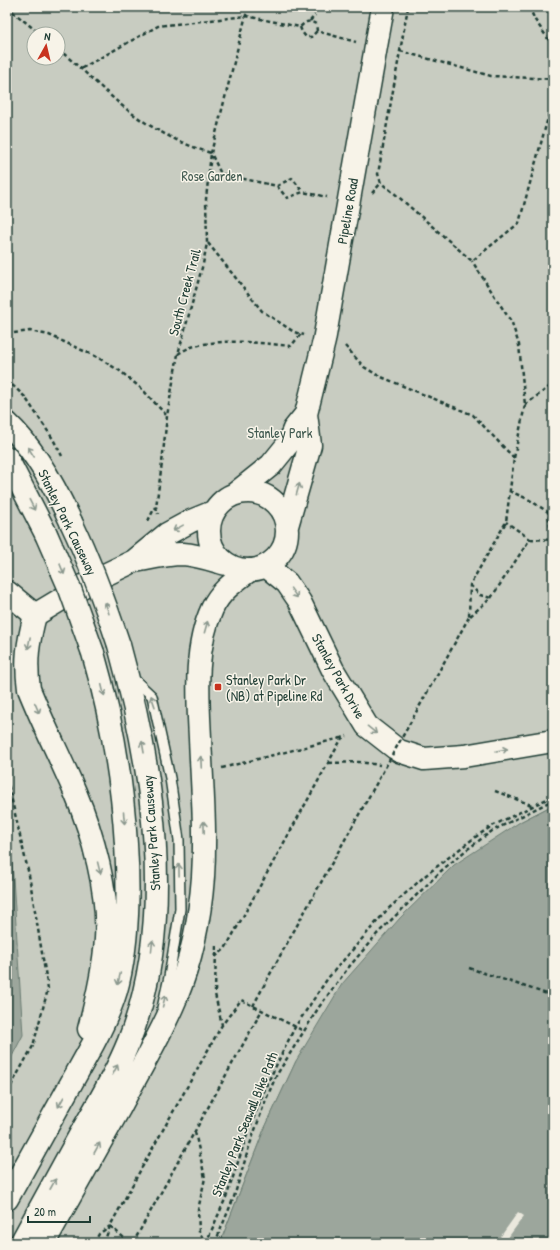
<svg xmlns="http://www.w3.org/2000/svg" width="560" height="1250" viewBox="0 0 560 1250" font-family="'Patrick Hand',sans-serif">
  <style>
    .green { fill: #c8ccc1; stroke: #74847a; fill-rule: evenodd }
    .water { fill: #9ca69c; stroke: #6a7c72 }
    .pier { fill: #eae8dd }
    .lines { fill: none; stroke-linecap: round; stroke-linejoin: round }
    .lane-casing { stroke: #1f3d34; stroke-width: 12 }
    .secondary-casing { stroke: #1f3d34; stroke-width: 25 }
    .highway-casing { stroke: #1f3d34; stroke-width: 25 }
    .path { stroke: #1f3d34; stroke-width: 2.5; stroke-dasharray: 4 3; stroke-linecap: butt }
    .lane { stroke: #f7f3e8; stroke-width: 9 }
    .secondary { stroke: #f7f3e8; stroke-width: 22 }
    .highway { stroke: #f7f3e8; stroke-width: 22 }
    .highway-bridge-casing { stroke: #1f3d34; stroke-width: 25; stroke-linecap: butt }
    .path-bridge { stroke: #1f3d34; stroke-width: 2.5; stroke-dasharray: 4 3; stroke-linecap: butt }
    .highway-bridge { stroke: #f7f3e8; stroke-width: 22 }
    .oneway { stroke: #8b988e }
    .poi-dot { fill: #c8321e; stroke: #f7f3e8; stroke-width: 1.5 }
    .labels { text-anchor: middle; dominant-baseline: central; stroke-width: 3; stroke-linejoin: round; paint-order: stroke }
    .park-label { font-size: 14px; fill: #415a50; stroke: #f7f3e8 }
    .street-label { font-size: 14px; fill: #1f3d34; stroke: #f7f3e8 }
    .poi-label { font-size: 14px; fill: #1f3d34; stroke: #f7f3e8; text-anchor: start }
  </style>
  <rect width="100%" height="100%" fill="#eae8dd"/>
  <filter id="ink" filterUnits="userSpaceOnUse"><feTurbulence type="fractalNoise" baseFrequency=".025" numOctaves="2"/><feDisplacementMap in="SourceGraphic" scale="8" xChannelSelector="R" yChannelSelector="G"/><feConvolveMatrix kernelMatrix="1 2 1 2 8 2 1 2 1" color-interpolation-filters="sRGB"/></filter>
  <g filter="url(#ink)">
    <path class="green" d="M7,7H553V805L520,822L296,1061L263,1132L220,1243H7ZM34,34H58V58H34Z"/>
    <path class="water" d="M553,805V1243H220L263,1132L296,1061L342,984L400,918L454,865L520,822Z
      M7,834L12,862L23,1035L7,1066Z"/>
    <path class="pier" d="M518,1212L524,1216L504,1243H496Z"/>
    <g class="lines">
      <defs>
        <path id="lane" d="M133,678L152,696L170,778L179,840L180,909L169,977L162,1008"/>
        <path id="secondary" d="M209 531a39 39 0 1 1 78 0a39 39 0 1 1-78 0Z
          M236,493L271,465L288,444L294,429L306,414
          M287,526L310,445L306,414L324,341L383,7
          M135,561C151,558 167,554 183,554C198,555 212,560 226,564
          M266,566L287,583L300,602L333,670L367,726L399,751L424,759L464,756L553,741
          M7,592L35,615L90,582L134,561L167,534L191,521L213,512"/>
        <path id="highway" d="M7,423C34,448 56,489 71,522
          M7,458L46,534
          M35,615C28,643 25,660 29,689C43,724 60,757 75,792C93,834 109,893 106,939C104,970 97,999 89,1029
          M7,1199L93,1044C103,1025 113,1005 118,983C129,937 129,890 126,844C122,779 111,715 93,653
          M21,1243C42,1204 64,1165 85,1126C101,1099 117,1071 129,1041C177,918 153,769 119,645
          M44,1243C69,1198 94,1153 119,1109C138,1072 160,1037 176,998C191,961 200,918 203,877C206,831 202,785 200,738C198,697 194,648 212,609C220,591 235,581 250,570"/>
      </defs>
      <use href="#lane" class="lane-casing"/>
      <use href="#secondary" class="secondary-casing"/>
      <use href="#highway" class="highway-casing"/>
      <path class="path" d="M7,7L40,34
        M248,7L211,153L221,174L277,186L287,198L303,192L327,197
        M408,7L378,174L381,183L394,193L472,261L519,223L549,114L553,108
        M529,7L535,20L553,46
        M310,21L315,15
        M300,27L302,32L306,37H311L317,31
        M58,49C79,66 99,86 120,104C147,126 177,143 211,153L206,199L207,243L203,264L178,354L167,416L162,463L156,507L158,514
        M400,51L491,76L553,79
        M82,68L158,26L246,16L300,27C306,21 309,20 316,24L317,31L356,42
        M277,186L292,178L303,192
        M372,193L381,183
        M208,243L262,311L294,332L304,335
        M7,334L30,331L49,335L97,357L120,371L142,389L167,416
        M345,346L364,367L379,376L473,415L514,458
        M178,354C183,351 189,347 195,346C226,338 260,343 291,346L301,334
        M7,380L25,397L53,439L62,456
        M525,405L553,384
        M509,491L528,499L548,512L552,540
        M148,521L155,507
        M530,539L553,540
        M470,585L480,595L491,598L469,617L470,585L506,522L514,458L525,405L519,345L512,323L472,261
        M491,598L530,539L506,522
        M457,639L469,617
        M329,763L359,762L380,765
        M222,768L341,738
        M7,779L29,875L48,989L33,1046L7,1093
        M495,791L534,806
        M216,946L215,994L222,1025
        M215,957L225,949L342,738L347,736
        M469,968L553,996
        M253,1006L276,963
        M195,1132L205,1178L198,1210L199,1232L206,1243
        M110,1226L130,1243
        M94,1243L99,1234L110,1226
        M104,1243L110,1226L146,1160L222,1025L241,1000L304,1031
        M133,1243L262,1010
        M206,1243L227,1195L248,1132L267,1084L295,1027L328,978L387,910L426,875L474,838L492,826L553,796
        M215,1243L234,1197L249,1147L265,1102L276,1076L319,1007L348,968L377,934L441,871L465,851L492,831L553,800"/>
      <use href="#lane" class="lane"/>
      <use href="#secondary" class="secondary"/>
      <use href="#highway" class="highway"/>
      <defs>
        <path id="highway-bridge" d="M71,522C90,562 105,603 119,645
          M46,534L70,589L93,653"/>
      </defs>
      <use href="#highway-bridge" class="highway-bridge-casing"/>
      <path class="path-bridge" d="M276,963L457,639"/>
      <use href="#highway-bridge" class="highway-bridge"/>
    </g>
    <defs><path id="oneway-shaft" d="M-6 0H5M1.5-3L5.5 0L1.5 3" fill="none" stroke-width="1.6" stroke-linecap="round" stroke-linejoin="round"/></defs>
    <g class="oneway">
      <use href="#oneway-shaft" transform="translate(31 452) rotate(-123)"/>
      <use href="#oneway-shaft" transform="translate(298 489) rotate(-74)"/>
      <use href="#oneway-shaft" transform="translate(32 505) rotate(63)"/>
      <use href="#oneway-shaft" transform="translate(178 528) rotate(151)"/>
      <use href="#oneway-shaft" transform="translate(62 569) rotate(68)"/>
      <use href="#oneway-shaft" transform="translate(294 593) rotate(55)"/>
      <use href="#oneway-shaft" transform="translate(107 608) rotate(-109)"/>
      <use href="#oneway-shaft" transform="translate(206 627) rotate(-74)"/>
      <use href="#oneway-shaft" transform="translate(29 643) rotate(101)"/>
      <use href="#oneway-shaft" transform="translate(103 690) rotate(76)"/>
      <use href="#oneway-shaft" transform="translate(153 701) rotate(-109)"/>
      <use href="#oneway-shaft" transform="translate(37 708) rotate(67)"/>
      <use href="#oneway-shaft" transform="translate(372 730) rotate(39)"/>
      <use href="#oneway-shaft" transform="translate(143 747) rotate(-100)"/>
      <use href="#oneway-shaft" transform="translate(502 750) rotate(-10)"/>
      <use href="#oneway-shaft" transform="translate(201 762) rotate(-93)"/>
      <use href="#oneway-shaft" transform="translate(124 818) rotate(85)"/>
      <use href="#oneway-shaft" transform="translate(204 827) rotate(-92)"/>
      <use href="#oneway-shaft" transform="translate(99 868) rotate(76)"/>
      <use href="#oneway-shaft" transform="translate(179 870) rotate(-91)"/>
      <use href="#oneway-shaft" transform="translate(152 946) rotate(-84)"/>
      <use href="#oneway-shaft" transform="translate(119 979) rotate(103)"/>
      <use href="#oneway-shaft" transform="translate(164 1001) rotate(-76)"/>
      <use href="#oneway-shaft" transform="translate(115 1070) rotate(-63)"/>
      <use href="#oneway-shaft" transform="translate(61 1102) rotate(119)"/>
      <use href="#oneway-shaft" transform="translate(97 1148) rotate(-61)"/>
      <use href="#oneway-shaft" transform="translate(53 1184) rotate(-61)"/>
    </g>
  </g>
  <rect class="poi-dot" x="214" y="683" width="8" height="8" rx="2"/>
  <g class="labels">
    <g class="park-label">
      <text x="212" y="175">Rose Garden</text>
      <text x="280" y="432">Stanley Park</text>
    </g>
    <g class="street-label">
      <text transform="translate(347 211) rotate(-80)">Pipeline Road</text>
      <text transform="translate(184 292) rotate(-75)">South Creek Trail</text>
      <text transform="translate(68 522) rotate(64)">Stanley Park Causeway</text>
      <text transform="translate(339 676) rotate(61)">Stanley Park Drive</text>
      <text transform="translate(151 833) rotate(-94)">Stanley Park Causeway</text>
      <text transform="translate(244 1124) rotate(-68)">Stanley Park Seawall Bike Path</text>
    </g>
    <g class="poi-label">
      <text x="226" y="679">Stanley Park Dr<tspan x="226" dy="16">(NB) at Pipeline Rd</tspan></text>
    </g>
  </g>
  <rect width="560" height="1250" fill="none" stroke="#f7f3e8" stroke-width="24"/>
  <rect x="12" y="12" width="536" height="1226" fill="none" stroke="#1f3d34" stroke-width="1.5" filter="url(#ink)"/>
  <g transform="translate(46 46) rotate(8)"><circle r="19" fill="#f7f3e8" stroke="#a1aaa0"/>
  <path d="M0-3L7 15L0 10L-7 15Z" fill="#c8321e"/>
  <text y="-6" font-size="11" font-weight="bold" text-anchor="middle" fill="#1f3d34">N</text>
  </g>
  <path d="M28 1216v6h62v-6" fill="none" stroke="#1f3d34" stroke-width="2"/>
  <text x="34" y="1216" font-size="12" fill="#1f3d34" stroke="#f7f3e8" stroke-width="3" paint-order="stroke">20 m</text>
</svg>
